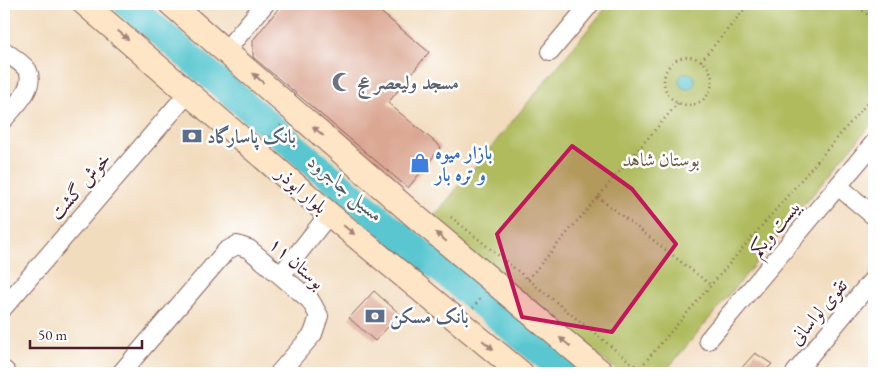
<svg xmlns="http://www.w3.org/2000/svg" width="878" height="377" viewBox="0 0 878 377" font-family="'EB Garamond',Amiri,serif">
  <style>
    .green { fill: #afbb5d; stroke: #7c6d44 }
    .water { fill: #5ac7d0; stroke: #52737e }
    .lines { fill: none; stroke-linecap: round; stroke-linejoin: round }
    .river { stroke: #5ac7d0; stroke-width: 28 }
    .building { fill: #dba793 }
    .minor-casing { stroke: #85615e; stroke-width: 20 }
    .secondary-casing { stroke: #85615e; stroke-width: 26 }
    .path { stroke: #85615e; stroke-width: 2.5; stroke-dasharray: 1 4; stroke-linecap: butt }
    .minor { stroke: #fff; stroke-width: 18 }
    .secondary { stroke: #fde5c5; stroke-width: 24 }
    .oneway { fill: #a48278 }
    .marked { fill: #c2185b; fill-opacity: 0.2; stroke: #c2185b; stroke-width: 4; stroke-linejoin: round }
    .labels { text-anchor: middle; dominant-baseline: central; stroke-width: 5; stroke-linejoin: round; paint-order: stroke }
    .worship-label { font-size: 19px; font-weight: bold; fill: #5b616d; stroke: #fff; text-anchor: start }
    .service-label { font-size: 19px; font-weight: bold; fill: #4e5e75; stroke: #fff; text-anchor: start }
    .shop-label { font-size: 19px; font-weight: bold; fill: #366cbe; stroke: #fff; text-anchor: start }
    .park-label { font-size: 19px; fill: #6d563c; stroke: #fff }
    .street-label { font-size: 19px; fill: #4a1f2b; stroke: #fff }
    .water-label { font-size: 20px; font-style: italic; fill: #505a65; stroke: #fff }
  </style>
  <rect width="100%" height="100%" fill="#fff"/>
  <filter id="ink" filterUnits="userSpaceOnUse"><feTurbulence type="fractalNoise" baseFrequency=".02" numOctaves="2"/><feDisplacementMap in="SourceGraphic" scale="10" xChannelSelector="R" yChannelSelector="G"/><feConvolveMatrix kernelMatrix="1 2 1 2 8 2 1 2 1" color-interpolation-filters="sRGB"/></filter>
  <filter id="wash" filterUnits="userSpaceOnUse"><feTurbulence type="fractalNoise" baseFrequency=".0096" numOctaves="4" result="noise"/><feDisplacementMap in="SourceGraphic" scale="20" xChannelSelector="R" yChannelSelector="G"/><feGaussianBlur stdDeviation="1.12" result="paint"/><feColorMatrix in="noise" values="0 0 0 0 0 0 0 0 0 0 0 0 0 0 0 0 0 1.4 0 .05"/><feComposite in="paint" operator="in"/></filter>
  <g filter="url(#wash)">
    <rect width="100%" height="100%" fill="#f2dcbe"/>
    <path class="green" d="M609,4H874V121L664,373H620L431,220Z"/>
    <path class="water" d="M679 81a8 8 0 1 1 16 0a8 8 0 1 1-16 0Z"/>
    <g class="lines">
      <path class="river" d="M127,4L364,206L566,373"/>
    </g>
    <g id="blocks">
      <path class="building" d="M282,4H371L429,52L388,103L441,147L408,188L253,57V40Z
        M374,291L400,314L375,341L349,318Z
        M755,353L772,364L763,373H737Z"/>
    </g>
  </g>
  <g filter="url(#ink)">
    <use href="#blocks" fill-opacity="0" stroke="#85615e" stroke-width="1"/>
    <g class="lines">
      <defs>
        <path id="minor" d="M226,50L265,4
          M4,51C11,56 24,64 28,71C36,88 13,108 4,119
          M550,52L590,4
          M838,186L874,216
          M281,275L329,214
          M4,307L189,92
          M708,340L874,143
          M4,370L7,373
          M121,373L226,251L237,245L249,249L310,300L319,316L313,334L279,373
          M795,373L874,278"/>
        <path id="secondary" d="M85,4L329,214L521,373
          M171,4L415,216L602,373"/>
      </defs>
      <use href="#minor" class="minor-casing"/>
      <use href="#secondary" class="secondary-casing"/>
      <path class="path" d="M855,4L874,20
        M664 81a24 24 0 1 1 48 0a24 24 0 1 1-48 0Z
        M701,61L749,4
        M270,137L281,125
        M598,197L712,286
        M451,217L639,369L874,95
        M528,279L678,103
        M473,308L482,296"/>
      <use href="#minor" class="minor"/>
      <use href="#secondary" class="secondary"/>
    </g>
    <defs><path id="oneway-solid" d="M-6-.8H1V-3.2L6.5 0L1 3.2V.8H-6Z" transform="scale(1.25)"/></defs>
    <g class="oneway">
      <use href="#oneway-solid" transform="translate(123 35) rotate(40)"/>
      <use href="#oneway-solid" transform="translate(258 78) rotate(-138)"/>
      <use href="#oneway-solid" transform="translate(318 131) rotate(-139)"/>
      <use href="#oneway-solid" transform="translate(349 230) rotate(39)"/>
      <use href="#oneway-solid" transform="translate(441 237) rotate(-140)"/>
      <use href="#oneway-solid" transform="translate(565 342) rotate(-140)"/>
      <use href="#oneway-solid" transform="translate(488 345) rotate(40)"/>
    </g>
  </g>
  <path class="marked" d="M572,146L632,189L676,244L612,332L522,317L497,234Z"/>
  <defs>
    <symbol id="mosque-bare" viewBox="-9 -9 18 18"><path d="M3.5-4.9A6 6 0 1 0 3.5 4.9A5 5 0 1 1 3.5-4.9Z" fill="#6b7280" stroke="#fff" stroke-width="2.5" paint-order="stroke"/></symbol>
    <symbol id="bank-bare" viewBox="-9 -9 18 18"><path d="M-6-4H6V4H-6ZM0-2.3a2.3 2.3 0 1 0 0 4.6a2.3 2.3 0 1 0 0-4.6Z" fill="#5c6f8a" stroke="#fff" stroke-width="2.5" paint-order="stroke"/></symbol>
    <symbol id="shop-bare" viewBox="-9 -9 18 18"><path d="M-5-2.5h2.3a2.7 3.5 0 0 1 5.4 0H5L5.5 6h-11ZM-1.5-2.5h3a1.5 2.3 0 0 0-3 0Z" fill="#3f7fe0" stroke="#fff" stroke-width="2.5" paint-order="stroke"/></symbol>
  </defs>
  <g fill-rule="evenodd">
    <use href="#mosque-bare" x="328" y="68" width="28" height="28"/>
    <use href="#bank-bare" x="178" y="122" width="28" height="28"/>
    <use href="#shop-bare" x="406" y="149" width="28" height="28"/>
    <use href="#bank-bare" x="361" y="302" width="28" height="28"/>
  </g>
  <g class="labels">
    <g class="worship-label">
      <text x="357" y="82">مسجد ولیعصر عج</text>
    </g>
    <g class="service-label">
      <text x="207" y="136">بانک پاسارگاد</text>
      <text x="390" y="316">بانک مسکن</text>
    </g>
    <g class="shop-label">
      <text x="435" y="152">بازار میوه<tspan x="435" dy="22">و تره بار</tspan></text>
    </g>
    <g class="park-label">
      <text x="661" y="159">بوستان شاهد</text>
    </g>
    <g class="street-label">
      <text transform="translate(80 186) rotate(-49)">خوش گشت</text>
      <text transform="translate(302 190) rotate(41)">بلوار ابوذر</text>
      <text transform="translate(775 228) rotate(-50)">بیست ویکم</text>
      <text transform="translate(297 263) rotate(42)">بوستان ۱۱</text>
      <text transform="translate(818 312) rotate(-50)">تقوی لواسانی</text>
    </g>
    <g class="water-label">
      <text transform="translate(346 188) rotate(40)">مسیل جاجرود</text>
    </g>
  </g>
  <rect width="878" height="377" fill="none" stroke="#fff" stroke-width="20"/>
  <path d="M30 340v8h112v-8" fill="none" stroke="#4a1f2b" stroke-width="2.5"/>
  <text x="38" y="340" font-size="15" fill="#4a1f2b" stroke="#ffffff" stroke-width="4" paint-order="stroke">50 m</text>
</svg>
